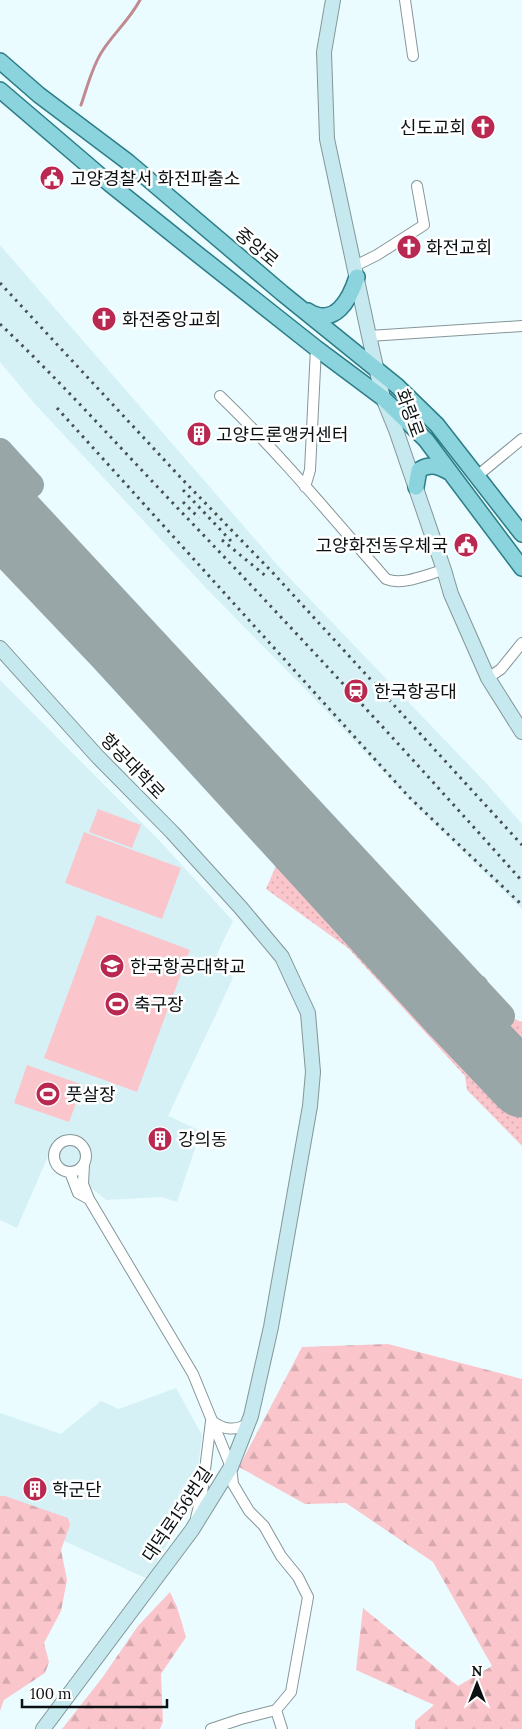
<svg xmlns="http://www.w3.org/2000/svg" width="522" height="1729" viewBox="0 0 522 1729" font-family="Lora,'Noto Sans KR',serif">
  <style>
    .built { fill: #d5f1f5 }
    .green { fill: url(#green-dots) }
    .forest { fill: url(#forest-firs) }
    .pitch { fill: #fac6cc }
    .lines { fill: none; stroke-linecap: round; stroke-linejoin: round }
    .stream { stroke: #bf8b91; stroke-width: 3 }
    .taxiway { stroke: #98a6a8; stroke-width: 26 }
    .runway { stroke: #98a6a8; stroke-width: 65 }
    .street-casing { stroke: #859698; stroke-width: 12 }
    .secondary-casing { stroke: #859698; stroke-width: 16 }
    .primary-casing { stroke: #2c7d87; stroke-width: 18 }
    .street { stroke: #fff; stroke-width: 10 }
    .secondary { stroke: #c5e9ee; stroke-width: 14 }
    .primary { stroke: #8bd4dd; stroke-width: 15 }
    .rail { stroke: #464f51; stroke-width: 3; stroke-dasharray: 2.5 5; stroke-linecap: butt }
    .labels { text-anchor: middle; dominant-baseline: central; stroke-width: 5; stroke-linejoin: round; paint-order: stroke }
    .poi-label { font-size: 18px; fill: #0b1112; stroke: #fff; text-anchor: start }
    .street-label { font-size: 18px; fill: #0b1112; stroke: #fff }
  </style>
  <defs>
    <pattern id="green-dots" width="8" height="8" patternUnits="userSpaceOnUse" patternTransform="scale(1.25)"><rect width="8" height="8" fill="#fac6cc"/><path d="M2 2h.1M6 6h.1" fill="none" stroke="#d5a9ae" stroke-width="1.8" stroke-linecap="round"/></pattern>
    <pattern id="forest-firs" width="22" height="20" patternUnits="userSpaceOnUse" patternTransform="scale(1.25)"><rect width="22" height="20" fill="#fac6cc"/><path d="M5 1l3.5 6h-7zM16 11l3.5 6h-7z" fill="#d5a9ae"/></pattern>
  </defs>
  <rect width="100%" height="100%" fill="#eafcff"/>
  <path class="built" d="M0,245L281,569L487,784L522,824V909L415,805L307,691L205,587L35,404L0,362Z
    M0,680L158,839L233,921L217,954L233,978L168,1116L201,1131L177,1202L162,1197L106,1200L49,1154L17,1228L0,1220Z
    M176,1388L202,1435L195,1493L148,1579L0,1512V1413L61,1434L101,1401L119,1409Z"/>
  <path class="green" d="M287,853L522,1108V1146L467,1090L465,1076L348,948L266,889L278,861Z
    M491,1015L501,1026L512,1018L522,1022V1068L480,1022Z"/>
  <path class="forest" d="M388,1344L522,1379V1729H415V1721L434,1705L356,1670L363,1608L458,1686L492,1666L433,1562L346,1503L305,1504L239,1467L302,1347Z
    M0,1496H5L68,1518L70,1525L61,1550L67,1580L61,1611L44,1643L49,1662L45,1673L4,1700L0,1711Z
    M170,1592L177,1607L186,1637L161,1674L163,1722L160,1729H62L102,1678L138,1626Z"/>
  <path class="pitch" d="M98,809L141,825L132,848L89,832Z
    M84,832L181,868L162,919L65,883Z
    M97,915L190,950L137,1092L44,1058Z
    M27,1065L83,1085L69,1122L14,1103Z"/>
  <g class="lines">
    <path class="stream" d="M81,105C87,88 92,66 103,50C114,33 130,19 140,0"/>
    <path class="taxiway" d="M0,451L31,485
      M0,475L502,1016
      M276,818L298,797
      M471,1030L467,1018C472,1007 479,999 476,987"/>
    <path class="runway" d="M0,522L117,645L449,1008L522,1085"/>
    <defs>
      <path id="street" d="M405,0L413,56
        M355,266L377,255L424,225L417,186
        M369,336L522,326
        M220,396C279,453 332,517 386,579C403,586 427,574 444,570
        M477,476L522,439
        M305,487L310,470L316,348
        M488,678L501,669L522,643
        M54 1156a16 16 0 1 1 32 0a16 16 0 1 1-32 0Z
        M84,1164L83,1184L89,1199L193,1374L231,1467L233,1484L249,1511L264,1526L281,1556L298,1577L308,1597L291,1692L276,1710
        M70,1172L78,1193L89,1199
        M212,1421C224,1430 234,1431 248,1424
        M196,1518L202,1494L211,1421
        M276,1710L282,1729
        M211,1729L241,1719L276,1710"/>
      <path id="secondary" d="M333,0L324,52L327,139L369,336L383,398L396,430L444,570L451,594L488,678L522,732
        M0,648L97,756L172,832L241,908L282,957L308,1013L313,1072L310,1106L271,1327L251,1416L231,1467L192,1530L43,1729"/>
      <path id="primary" d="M0,61L39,95L128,162L282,293L397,386L437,425L522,534
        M0,90L110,184L196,253L316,348L383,398L426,440L522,568
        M308,311C335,328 350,299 357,277
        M416,487L419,470C430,463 438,466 449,472"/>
    </defs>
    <use href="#street" class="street-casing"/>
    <use href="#secondary" class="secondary-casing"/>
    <use href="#primary" class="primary-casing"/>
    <use href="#street" class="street"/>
    <use href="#secondary" class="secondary"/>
    <use href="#primary" class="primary"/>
    <path class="rail" d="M0,283L182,479L274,574L522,845
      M0,324C58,379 112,439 168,498C288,623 406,751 522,881
      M57,408L409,797L522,905
      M183,490L231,541
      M183,502L199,518
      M222,540L267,577"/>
  </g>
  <defs>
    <symbol id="church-disc" viewBox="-11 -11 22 22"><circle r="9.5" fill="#b92850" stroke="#fff"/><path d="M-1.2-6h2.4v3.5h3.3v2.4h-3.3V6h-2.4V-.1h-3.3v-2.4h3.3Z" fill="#fff"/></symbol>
    <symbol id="civic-disc" viewBox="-11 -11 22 22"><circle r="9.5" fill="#b92850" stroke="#fff"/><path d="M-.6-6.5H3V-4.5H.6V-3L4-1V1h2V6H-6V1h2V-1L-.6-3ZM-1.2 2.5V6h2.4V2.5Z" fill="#fff"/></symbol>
    <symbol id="building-disc" viewBox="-11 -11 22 22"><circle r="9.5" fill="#b92850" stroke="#fff"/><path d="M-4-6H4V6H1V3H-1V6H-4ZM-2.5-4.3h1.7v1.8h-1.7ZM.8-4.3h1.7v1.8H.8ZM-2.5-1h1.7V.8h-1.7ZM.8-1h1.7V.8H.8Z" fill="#fff"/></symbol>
    <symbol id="station-disc" viewBox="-11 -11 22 22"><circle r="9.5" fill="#b92850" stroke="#fff"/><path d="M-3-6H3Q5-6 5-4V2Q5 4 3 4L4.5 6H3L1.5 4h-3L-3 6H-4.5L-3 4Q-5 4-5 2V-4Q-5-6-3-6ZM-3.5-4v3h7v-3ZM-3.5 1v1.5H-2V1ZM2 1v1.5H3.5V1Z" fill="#fff"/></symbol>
    <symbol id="university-disc" viewBox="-11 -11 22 22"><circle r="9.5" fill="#b92850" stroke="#fff"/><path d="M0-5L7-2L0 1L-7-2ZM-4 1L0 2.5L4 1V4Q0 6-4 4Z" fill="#fff"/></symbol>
    <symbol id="stadium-disc" viewBox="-11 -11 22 22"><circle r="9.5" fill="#b92850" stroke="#fff"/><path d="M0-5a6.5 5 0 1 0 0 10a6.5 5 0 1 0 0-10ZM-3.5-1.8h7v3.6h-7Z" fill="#fff"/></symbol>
  </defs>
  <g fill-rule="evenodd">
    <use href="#church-disc" x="469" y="113" width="28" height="28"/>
    <use href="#civic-disc" x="38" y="164" width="28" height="28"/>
    <use href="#church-disc" x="395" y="233" width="28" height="28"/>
    <use href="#church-disc" x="90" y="305" width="28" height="28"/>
    <use href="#building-disc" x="185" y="420" width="28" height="28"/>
    <use href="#civic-disc" x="452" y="531" width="28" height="28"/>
    <use href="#station-disc" x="342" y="677" width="28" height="28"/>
    <use href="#university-disc" x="98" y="952" width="28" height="28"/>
    <use href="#stadium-disc" x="103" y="990" width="28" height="28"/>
    <use href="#stadium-disc" x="34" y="1080" width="28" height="28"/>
    <use href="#building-disc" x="146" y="1125" width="28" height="28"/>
    <use href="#building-disc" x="21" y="1475" width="28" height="28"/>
  </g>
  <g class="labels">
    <g class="poi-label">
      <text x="466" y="127" text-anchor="end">신도교회</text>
      <text x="70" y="178">고양경찰서 화전파출소</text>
      <text x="426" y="247">화전교회</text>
      <text x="122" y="319">화전중앙교회</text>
      <text x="216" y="434">고양드론앵커센터</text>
      <text x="448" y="545" text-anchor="end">고양화전동우체국</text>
      <text x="374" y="691">한국항공대</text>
      <text x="130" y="966">한국항공대학교</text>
      <text x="134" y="1004">축구장</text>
      <text x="66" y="1094">풋살장</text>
      <text x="178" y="1139">강의동</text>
      <text x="52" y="1489">학군단</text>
    </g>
    <g class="street-label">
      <text transform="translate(257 247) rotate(40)">중앙로</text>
      <text transform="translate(410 413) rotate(70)">화랑로</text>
      <text transform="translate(133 766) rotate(46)">항공대학로</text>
      <text transform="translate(177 1514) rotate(-56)">대덕로156번길</text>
    </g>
  </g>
  <g transform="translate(477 1684)" stroke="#ffffff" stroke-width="4" paint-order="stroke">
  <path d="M0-4L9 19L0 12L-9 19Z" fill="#0b1112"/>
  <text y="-8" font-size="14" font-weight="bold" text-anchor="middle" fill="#0b1112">N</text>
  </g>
  <path d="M22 1699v8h145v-8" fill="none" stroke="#0b1112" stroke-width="2.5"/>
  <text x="30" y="1699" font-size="15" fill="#0b1112" stroke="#ffffff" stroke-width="4" paint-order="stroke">100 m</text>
</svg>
